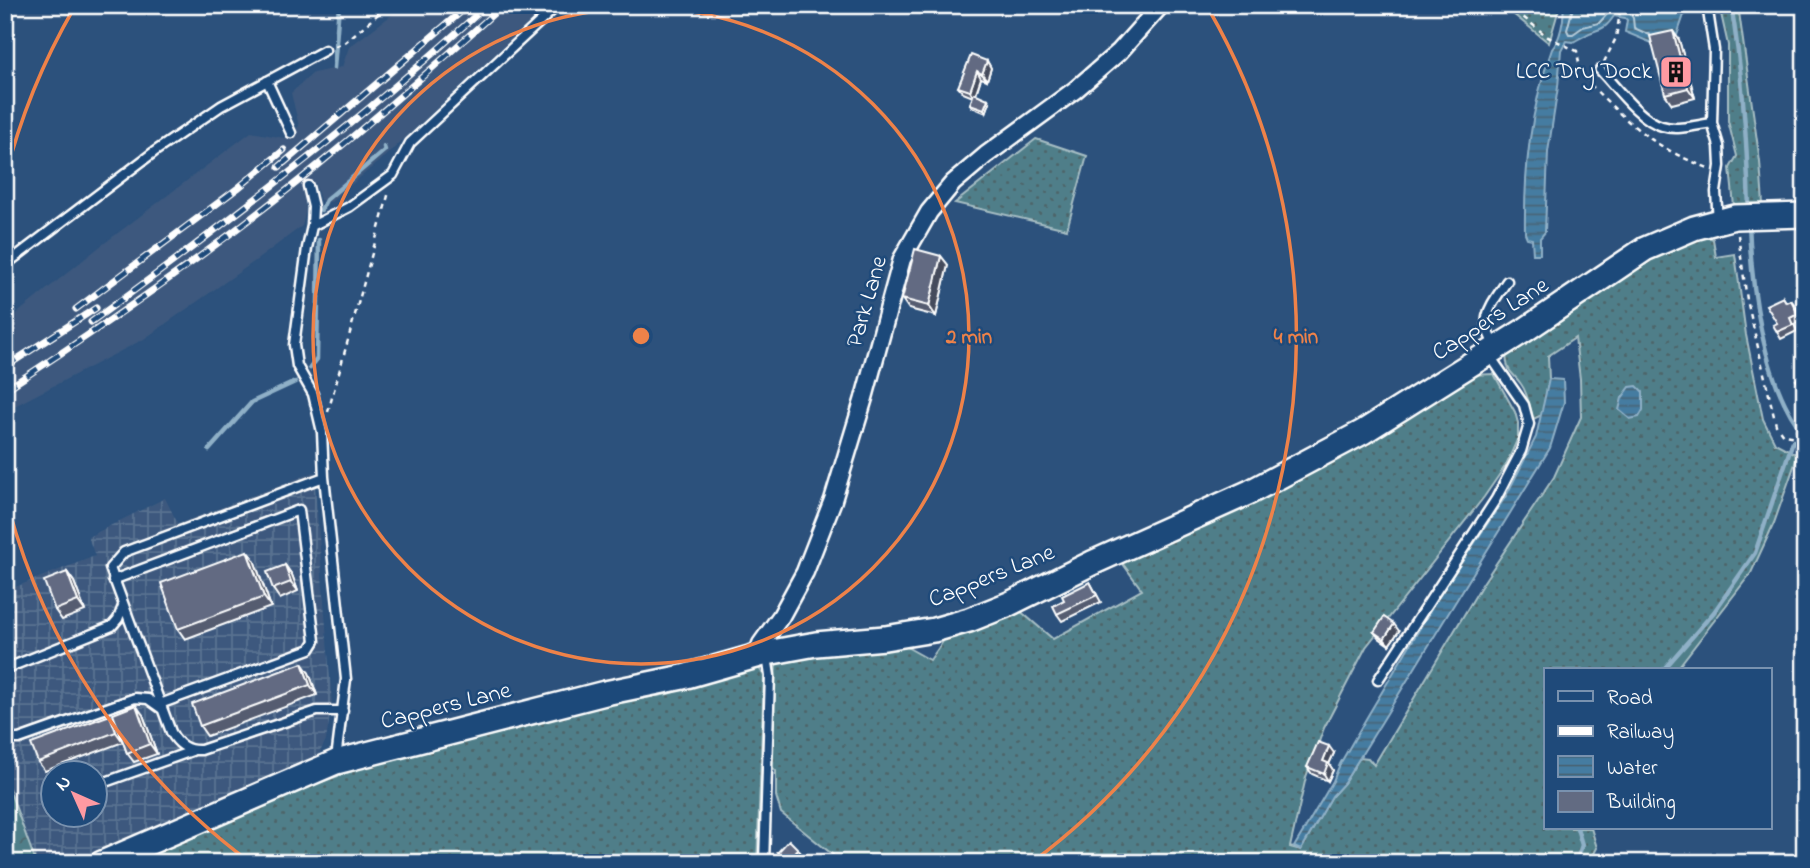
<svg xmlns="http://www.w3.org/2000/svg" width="1810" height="868" viewBox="0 0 1810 868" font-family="'Indie Flower',sans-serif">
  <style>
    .built { fill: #3c597e }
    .industrial { fill: url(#industrial-grid); fill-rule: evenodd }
    .grass { fill: url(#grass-dots); stroke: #a7bec4; stroke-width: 2 }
    .forest { fill: url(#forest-crowns); stroke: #a7bec4; stroke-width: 2 }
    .water { fill: url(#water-rules); stroke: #8fb0c7; stroke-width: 2 }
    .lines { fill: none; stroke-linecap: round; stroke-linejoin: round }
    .shore { stroke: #b5cbd9; stroke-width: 2 }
    .stream { stroke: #8fb0c7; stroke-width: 4.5 }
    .lane-casing { stroke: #fff; stroke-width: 13 }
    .street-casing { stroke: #fff; stroke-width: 21 }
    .secondary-casing { stroke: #fff; stroke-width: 28 }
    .path { stroke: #fff; stroke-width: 2.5; stroke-dasharray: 5 5; stroke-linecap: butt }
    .lane { stroke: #1f4a7a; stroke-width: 8 }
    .street { stroke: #1f4a7a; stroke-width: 16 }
    .secondary { stroke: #1f4a7a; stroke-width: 23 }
    .rail-casing { stroke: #fff; stroke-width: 7 }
    .rail { stroke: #1f4a7a; stroke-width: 4.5; stroke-dasharray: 13; stroke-linecap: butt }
    .wall { fill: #545c70; stroke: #fff; stroke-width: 2 }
    .shaded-wall { fill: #454b5b; stroke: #fff; stroke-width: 2 }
    .building { fill: #626b82; stroke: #fff; stroke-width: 2 }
    .ring { fill: none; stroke: #ee8249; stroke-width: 3.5 }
    .labels { text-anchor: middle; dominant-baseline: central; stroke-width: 5; stroke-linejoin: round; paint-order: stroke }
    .poi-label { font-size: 24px; fill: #fff; stroke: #1f4a7a; text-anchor: end }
    .street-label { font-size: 24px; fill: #fff; stroke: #1f4a7a }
    .centre { fill: #ee8249; stroke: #1f4a7a; stroke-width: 3.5 }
    .ring-label { font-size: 21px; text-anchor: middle; font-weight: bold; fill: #ee8249; stroke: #1f4a7a; stroke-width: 5; stroke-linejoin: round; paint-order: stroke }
  </style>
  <defs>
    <pattern id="industrial-grid" width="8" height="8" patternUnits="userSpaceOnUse" patternTransform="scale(1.75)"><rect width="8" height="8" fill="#3c597e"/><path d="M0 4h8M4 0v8" fill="none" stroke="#597291"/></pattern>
    <pattern id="grass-dots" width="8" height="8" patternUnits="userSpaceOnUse" patternTransform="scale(1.75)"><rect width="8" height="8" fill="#4f7e89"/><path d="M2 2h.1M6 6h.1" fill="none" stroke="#4e656a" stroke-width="1.8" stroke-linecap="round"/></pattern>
    <pattern id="forest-crowns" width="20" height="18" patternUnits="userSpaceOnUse" patternTransform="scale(1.75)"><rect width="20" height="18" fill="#4f7e89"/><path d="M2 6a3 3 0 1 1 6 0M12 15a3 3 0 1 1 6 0" fill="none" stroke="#4e656a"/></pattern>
    <pattern id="water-rules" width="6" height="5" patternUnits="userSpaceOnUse" patternTransform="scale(1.75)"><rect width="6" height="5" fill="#457ca1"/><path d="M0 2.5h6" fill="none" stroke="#486476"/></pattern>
  </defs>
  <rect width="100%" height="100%" fill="#2c517c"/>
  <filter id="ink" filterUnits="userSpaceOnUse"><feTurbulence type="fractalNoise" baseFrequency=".0143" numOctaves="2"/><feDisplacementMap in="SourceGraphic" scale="14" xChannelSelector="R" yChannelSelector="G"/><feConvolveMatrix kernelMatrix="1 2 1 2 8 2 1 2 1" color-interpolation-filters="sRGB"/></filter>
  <g filter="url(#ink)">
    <path class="built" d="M405,5H548L390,152L331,202L320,200L315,183L303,190L306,211L302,226L258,259L144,339L5,411V323L98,248L251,132L285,138L299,126L291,93L313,73L342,67L349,47Z"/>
    <path class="industrial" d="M314,472L332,704L326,740L317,758L67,863H51L47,856L36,863L5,778V591L95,556L88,537L165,498L178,524ZM52,774H94V816H52Z"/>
    <path class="grass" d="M1502,5H1560L1549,43Z
      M1719,5H1738L1760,162L1763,204L1734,206L1730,168L1737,156L1728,121V45Z
      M1036,139L1087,156L1067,229L955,203Z
      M1703,234L1713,239L1716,257L1735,254L1746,335L1763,419L1775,443L1798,455L1774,523L1751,573L1676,670H1546V828H1591L1597,848L1589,863H831L833,855L781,813L776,796V771L771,766L776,662L829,650L878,646L883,651L903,645L930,660L944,640L1019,610L1053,639L1142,590L1120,560L1330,464L1339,453L1472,375L1494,374L1515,412L1518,423V438L1506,465L1484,497L1366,647L1324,728L1306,777L1290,847L1301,850L1332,796L1344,783L1360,757L1368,758L1374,765L1483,583L1554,477L1581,417L1580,379L1575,338L1548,356L1549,379L1542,415L1533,419C1530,408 1528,393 1521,384C1511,370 1507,374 1506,353L1648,255Z
      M756,663L764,676L757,863H137L136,856L284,795L381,761L566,711L668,694Z"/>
    <path class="forest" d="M5,778L36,863H5Z"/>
    <path class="water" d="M1563,5L1627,7V5H1684L1686,9L1675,41L1659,46L1625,32L1627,20L1625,18L1614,16C1602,34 1598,27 1584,36C1580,38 1577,40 1573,42L1566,41L1561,50L1558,87L1548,152L1545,232L1540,238V254H1533L1532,239L1527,238L1525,233C1524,169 1530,109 1552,49C1560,40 1565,18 1563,5Z
      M1549,379L1563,380L1564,402L1550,448L1370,741L1344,783L1332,796L1301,850L1294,847L1333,781L1340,764L1367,717L1439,596L1506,496L1536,437Z
      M1637,386L1643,392V410L1639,417L1630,419L1619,410L1622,398L1630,387Z"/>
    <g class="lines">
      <path class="shore" d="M1571,5L1572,11L1567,30L1569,34H1573L1583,27L1599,23L1611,10L1629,12L1633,18L1634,28L1650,35"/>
      <path class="stream" d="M1731,5C1743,74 1747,140 1749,210
        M334,68L339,5
        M321,210L326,200L385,150L384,147
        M1749,222C1751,284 1762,375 1798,426L1797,430
        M310,368L317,359L319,240
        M209,450L252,402L295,382
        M1663,670L1714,612L1755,553L1793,441
        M1576,863L1582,845L1577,828"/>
      <defs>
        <path id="lane" d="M1707,5L1714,50L1712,123L1719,146L1720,166L1716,192L1718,221
          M1600,70C1616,87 1640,120 1662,126C1677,131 1697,125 1712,123
          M267,81L291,133
          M308,186L313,207L312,226L307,248L294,345L297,366L313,394L322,432L324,477L346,679L336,759
          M312,226L349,207L393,175L410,143L558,5
          M5,265L154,152L221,106L325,50
          M1495,346C1477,318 1491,306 1507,281
          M324,477L124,552L110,568L171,732C178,745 187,751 201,750L317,711H343
          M113,580L299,510L315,641L310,649L160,704
          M5,669L112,626L118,619L123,606
          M1378,680L1496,499L1521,451L1529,424L1524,405L1490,356
          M5,733L12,739H19L135,698L148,699L162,709
          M94,786L192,751
          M764,863L770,676L767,656"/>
        <path id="street" d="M757,655L761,644L781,616L805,572L833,500L864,398L902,259L929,212L953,183L986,155L1075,90L1119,52L1161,5"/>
        <path id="secondary" d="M102,863L336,762L605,693L683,677L767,653L816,644L885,638L934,630L969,620L1009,604L1092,563L1250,492L1363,432L1525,330L1645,249L1694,228L1735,217L1805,215"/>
      </defs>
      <use href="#lane" class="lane-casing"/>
      <use href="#street" class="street-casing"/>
      <use href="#secondary" class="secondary-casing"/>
      <path class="path" d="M1508,5L1548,37L1577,51C1579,75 1593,88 1610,104C1642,136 1669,154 1711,169
        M335,46L344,43L389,5
        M1604,62L1616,38L1621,5
        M1738,235L1747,300L1776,425L1783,435L1805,438
        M328,412L389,192"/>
      <use href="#lane" class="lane"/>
      <use href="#street" class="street"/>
      <use href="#secondary" class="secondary"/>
      <defs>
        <path id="rail" d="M279,167L469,5
          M76,309L238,188L284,150
          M91,322C227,223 363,119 487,5
          M5,367L96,308
          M5,390C113,320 218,247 317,166C381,114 442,60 503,5"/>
      </defs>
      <use href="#rail" class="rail-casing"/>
      <use href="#rail" class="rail"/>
    </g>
    <path class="wall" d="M1679,40L1695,98L1672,104L1665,94Z
      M987,61L991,68L987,80L981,78L976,94L990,102L986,113L972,107L970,104L973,97L963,93L958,87Z
      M941,256L948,265L936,316L909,309L902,299Z
      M1783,297L1786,302L1791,300L1796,306L1802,321L1794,324L1797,331L1781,339L1777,332V323Z
      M247,551L254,560L271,607L185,639L178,629Z
      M285,565L292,575L298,591L280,599L273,589Z
      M67,572L74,582L85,611L62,620L55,610Z
      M1090,582L1101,602L1062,621L1057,614L1064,600Z
      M1399,631L1389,645L1379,638L1374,632Z
      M309,673L317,695L207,736L200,726Z
      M143,715L157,754L134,762L127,753L123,742L45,771L38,762L116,724Z
      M1334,753L1329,764L1333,770L1328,781L1312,774L1307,767Z
      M798,849L803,856L802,857L805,862V863H787L778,852Z"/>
    <path class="shaded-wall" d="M1673,31L1679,40L1695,98L1688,88Z
      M987,61L991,68L987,80L982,74Z
      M977,71L981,78L974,98L970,91Z
      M988,99L990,102L986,113L984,109Z
      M941,256L948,265L936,316L929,306Z
      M247,551L254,560L271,607L264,597Z
      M285,565L292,575L298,591L291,582Z
      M67,572L74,582L85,611L78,601Z
      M1394,624L1399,631L1389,645L1384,639Z
      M302,663L309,673L317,695L310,685Z
      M136,705L143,715L157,754L150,744Z
      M110,715L117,724L123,742L116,732Z
      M1329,746L1334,753L1329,764L1333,770L1328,781L1324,774L1323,761Z"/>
    <path class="building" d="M1673,31L1688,88L1665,94L1650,36Z
      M971,55L987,61L982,74L977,71L970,91L958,87Z
      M974,93L988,99L984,109L970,104Z
      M915,249L941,256L929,306L902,299Z
      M1783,297L1786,302L1791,300L1798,314L1790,318L1793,325L1777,332L1773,325L1777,323L1766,305Z
      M1805,373V390H1804L1796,380Z
      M247,551L264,597L178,629L161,583Z
      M285,565L291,582L273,589L267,572Z
      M67,572L78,601L55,610L44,581Z
      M1090,582L1097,595L1057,614L1053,606L1064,600L1062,596Z
      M1384,617L1394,624L1384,639L1374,632Z
      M302,663L310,685L200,726L192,704Z
      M136,705L150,744L127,753L113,714Z
      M110,715L116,732L38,762L31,744Z
      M1318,742L1329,746L1323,761L1328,763L1324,774L1307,767Z
      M789,840L798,849L796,851L801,856L794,863H789L778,852Z"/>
  </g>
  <g class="ring">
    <circle cx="641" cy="336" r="328"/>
    <path d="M251 863A655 655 0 0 1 5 494M5 178A655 655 0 0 1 74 8M1208 8A655 655 0 0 1 1031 863"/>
  </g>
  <defs>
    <symbol id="building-square" viewBox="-11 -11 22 22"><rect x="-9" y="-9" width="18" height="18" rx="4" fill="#ff9aa2" stroke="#1f4a7a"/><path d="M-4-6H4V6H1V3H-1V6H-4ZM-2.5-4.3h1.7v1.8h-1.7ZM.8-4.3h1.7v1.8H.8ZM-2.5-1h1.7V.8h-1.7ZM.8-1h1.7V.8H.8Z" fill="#111"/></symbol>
  </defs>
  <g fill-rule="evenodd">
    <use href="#building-square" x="1657" y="53" width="38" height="38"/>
  </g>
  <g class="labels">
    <g class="poi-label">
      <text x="1652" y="72">LCC Dry Dock</text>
    </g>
    <g class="street-label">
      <text transform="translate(868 302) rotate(-74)">Park Lane</text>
      <text transform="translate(1491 320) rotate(-33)">Cappers Lane</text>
      <text transform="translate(992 577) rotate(-22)">Cappers Lane</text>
      <text transform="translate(446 707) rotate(-14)">Cappers Lane</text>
    </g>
  </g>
  <circle cx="641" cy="336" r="10" class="centre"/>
  <g class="ring-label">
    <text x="969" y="343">2 min</text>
    <text x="1296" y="343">4 min</text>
  </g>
  <rect width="1810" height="868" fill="none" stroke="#1f4a7a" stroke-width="28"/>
  <rect x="14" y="14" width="1782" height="840" fill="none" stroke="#fff" stroke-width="2.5" filter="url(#ink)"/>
  <rect x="1544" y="668" width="228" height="161" fill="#1f4a7a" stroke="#7992af" stroke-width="2"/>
  <rect x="1558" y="691" width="35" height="10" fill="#1f4a7a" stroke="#7992af" stroke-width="2"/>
  <text x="1607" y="704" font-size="21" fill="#ffffff">Road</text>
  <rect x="1558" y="726" width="35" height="10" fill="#ffffff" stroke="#7992af" stroke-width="2"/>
  <text x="1607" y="738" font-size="21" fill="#ffffff">Railway</text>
  <rect x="1558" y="756" width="35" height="21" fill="url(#water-rules)" stroke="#7992af" stroke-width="2"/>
  <text x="1607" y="774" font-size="21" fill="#ffffff">Water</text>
  <rect x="1558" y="791" width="35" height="21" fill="#626b82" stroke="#7992af" stroke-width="2"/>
  <text x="1607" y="808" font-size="21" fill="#ffffff">Building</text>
  <g transform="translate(74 794) rotate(315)"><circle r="33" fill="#1f4a7a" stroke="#7992af" stroke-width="2"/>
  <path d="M0-5L12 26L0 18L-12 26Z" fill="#ff9aa2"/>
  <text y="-10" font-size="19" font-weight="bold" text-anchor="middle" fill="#ffffff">N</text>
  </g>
</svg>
